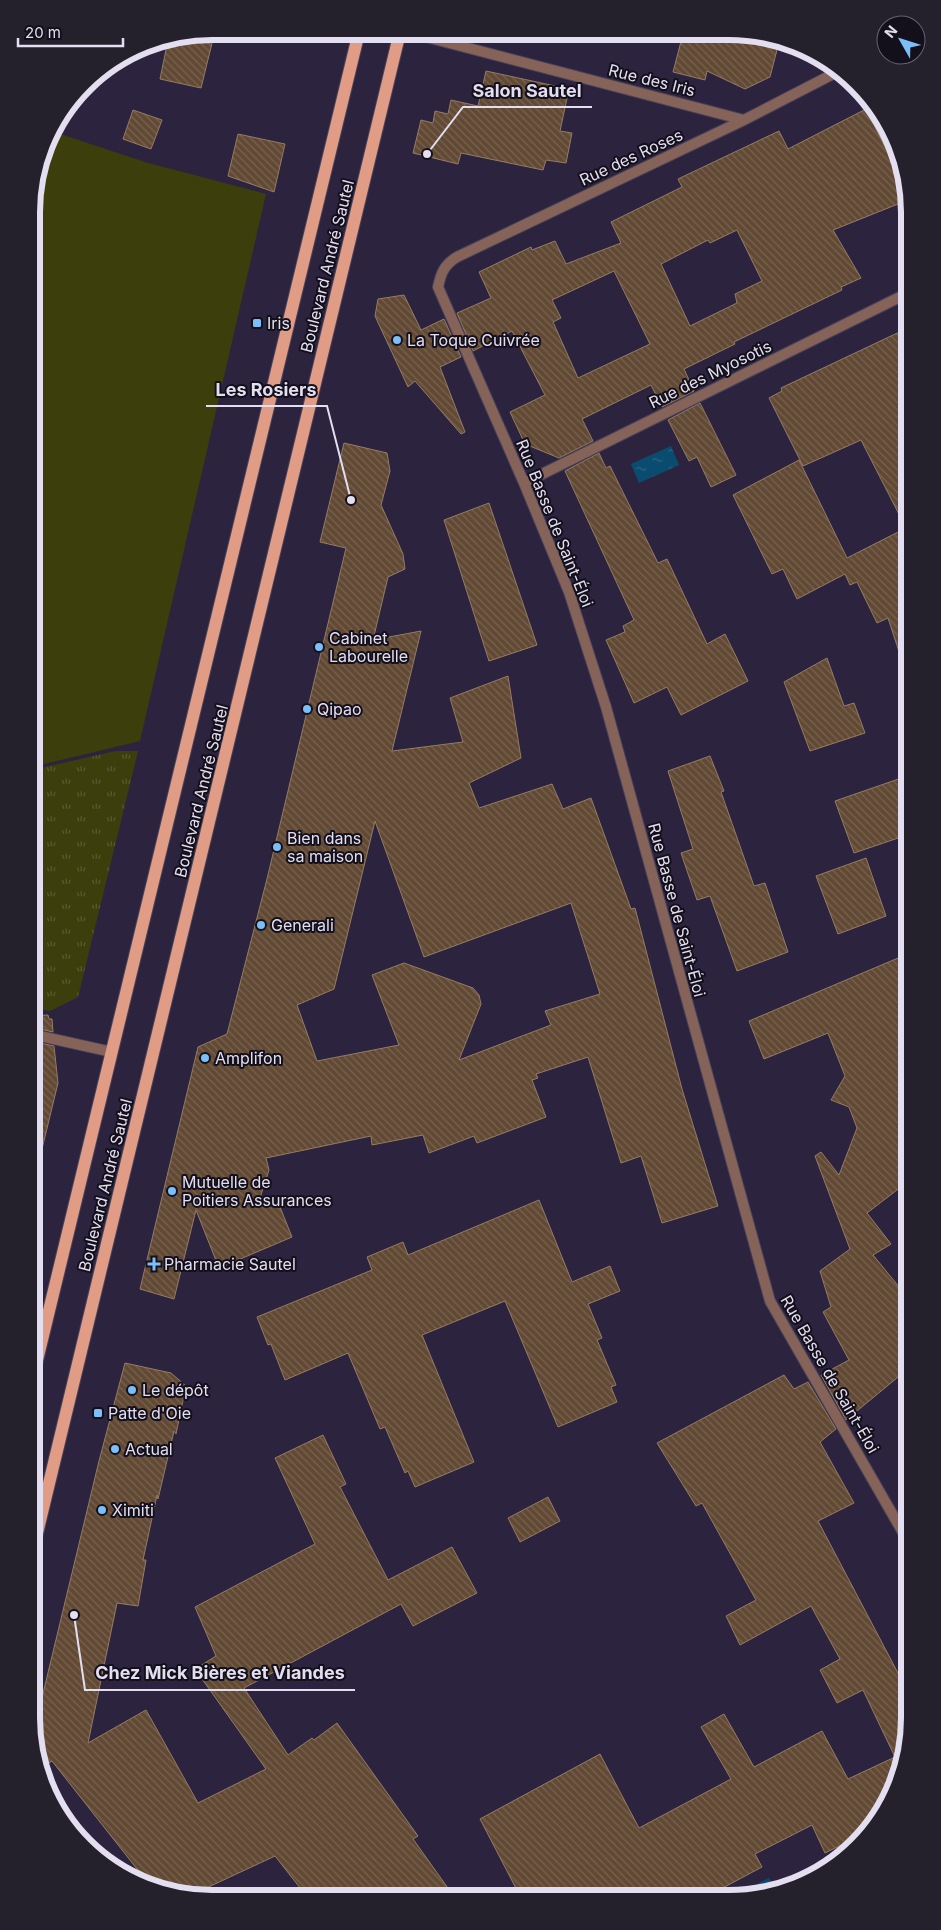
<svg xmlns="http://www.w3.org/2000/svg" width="941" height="1930" viewBox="0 0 941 1930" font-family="Inter,sans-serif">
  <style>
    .grass { fill: url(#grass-tufts) }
    .garden { fill: #3c3f0c }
    .water { fill: url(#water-ripples) }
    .building { fill: url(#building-back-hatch); stroke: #957c64; fill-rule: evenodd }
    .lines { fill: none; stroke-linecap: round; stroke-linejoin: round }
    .street-casing { stroke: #49425a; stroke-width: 12 }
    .primary-casing { stroke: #49425a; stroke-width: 14 }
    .street { stroke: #856358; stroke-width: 10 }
    .primary { stroke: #e19c85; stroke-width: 12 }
    .poi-dot { fill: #7bbef8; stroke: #13101b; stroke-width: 2 }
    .labels { text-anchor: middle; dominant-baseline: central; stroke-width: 4; stroke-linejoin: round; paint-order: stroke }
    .street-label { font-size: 16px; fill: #e3def0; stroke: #13101b }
    .poi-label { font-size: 16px; fill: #e3def0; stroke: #13101b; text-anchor: start }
    .rim { fill: none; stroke: #e3def0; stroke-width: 6 }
    .leader { fill: none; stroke: #e3def0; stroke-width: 2 }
    .callout-dot { fill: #e3def0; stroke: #13101b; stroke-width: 2 }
    .callout-label { font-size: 18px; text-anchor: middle; font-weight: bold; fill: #e3def0; stroke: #13101b; stroke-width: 4; stroke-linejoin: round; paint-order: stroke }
  </style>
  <defs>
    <pattern id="grass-tufts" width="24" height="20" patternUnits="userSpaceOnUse" patternTransform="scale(1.25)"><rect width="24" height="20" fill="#3c3f0c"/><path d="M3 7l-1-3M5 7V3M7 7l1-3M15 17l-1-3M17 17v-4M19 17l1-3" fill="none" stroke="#585a30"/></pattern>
    <pattern id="water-ripples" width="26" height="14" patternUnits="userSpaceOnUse" patternTransform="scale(1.25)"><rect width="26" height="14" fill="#0a4c6f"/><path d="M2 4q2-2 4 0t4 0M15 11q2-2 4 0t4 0" fill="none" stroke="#2e6584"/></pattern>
    <pattern id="building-back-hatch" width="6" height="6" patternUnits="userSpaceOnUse" patternTransform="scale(1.25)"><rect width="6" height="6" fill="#614933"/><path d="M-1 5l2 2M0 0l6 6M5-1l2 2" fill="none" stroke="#786351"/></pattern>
  </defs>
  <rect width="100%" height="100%" fill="#2c243e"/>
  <path class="grass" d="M116,751H138L78,997L50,1011L31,1007L32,770Z"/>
  <path class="garden" d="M51,131L148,163L266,194L140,741L32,767V200Z"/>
  <path class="water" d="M671,446L679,465L639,483L631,464Z
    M769,1878L776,1891L749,1895L760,1890L757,1884Z"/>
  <path class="building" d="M215,31L201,88L160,79L168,40Z
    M683,34H733L778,46L770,77L745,89L707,71L705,80L673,72Z
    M486,71L569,89L560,131L572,133L566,163L546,160L543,170L461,153L458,164L413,153L421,120L433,123L435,111L448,114L451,100L478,106Z
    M866,109L893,163L901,159L908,200L833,230L861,278L841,287L842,290L734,342L735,344L684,369L694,391L662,407L651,385L582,419L593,441L559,458L525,444L510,412L545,395L512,331L473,351L457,313L491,298L479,272L531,247L532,250L555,241L566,264L621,243L611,222L682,187L678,179L779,131L788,149ZM737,230L762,281L735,294L737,303L690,326L661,264L708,240L710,243ZM614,271L650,344L578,378L553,322L561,318L552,300Z
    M133,110L162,120L151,149L123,139Z
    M238,134L285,144L274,192L228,176Z
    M404,295L421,330L444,319L461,357L440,367L465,432L461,434L415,381L408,387L375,316L378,299Z
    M910,327V666L904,667L888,618L877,623L857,582L850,585L845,574L797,599L783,569L772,574L733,495L799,460L847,558L906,528L861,440L803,466L769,398L782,391L781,388Z
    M700,403L736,475L711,487L697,457L689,461L668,420Z
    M344,443L387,453L390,471L381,505L403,554L405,569L388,577L373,640L421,631L392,751L463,742L450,698L508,676L521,758L469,783L479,808L552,784L563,809L591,798L631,909L635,908L682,1089L718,1206L662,1223L641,1156L621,1163L588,1057L536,1074L538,1078L532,1080L546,1117L477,1143L474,1136L429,1153L423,1135L372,1145L371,1136L266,1158L269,1170L259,1201L280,1207L292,1237L219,1268L196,1210L174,1299L140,1289L198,1047L227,1034L267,879L346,548L320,542ZM375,821L424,957L571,903L600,994L545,1011L551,1025L459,1060L481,1004L479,995L473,988L404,963L372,975L399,1045L317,1061L297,1005L334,989Z
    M599,453L606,468L610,466L658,563L667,559L707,644L725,634L748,681L681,715L667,687L634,703L606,640L625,632L623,626L634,620L565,471Z
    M489,503L537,645L489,661L444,520Z
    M827,658L844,706L854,703L865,733L810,751L784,682Z
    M710,756L724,791L721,792L754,886L765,883L788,952L737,971L710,896L697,900L681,853L693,849L668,771Z
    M910,775V834L854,853L835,801Z
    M866,858L886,916L838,934L816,876Z
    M910,953V1180L867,1213L891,1244L873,1255L909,1299V1368L846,1420L821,1375L849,1360L823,1312L831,1307L820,1271L850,1249L815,1156L821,1152L839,1175L857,1128L849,1107L831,1100L845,1076L828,1033L764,1059L749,1021Z
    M48,1015L49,1019H52L53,1032L31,1027V1016Z
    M31,1041L54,1046L58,1083L41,1153L31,1152Z
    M539,1200L572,1282L610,1266L620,1291L588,1304L602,1338L597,1340L616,1385L611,1387L617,1402L558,1427L505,1301L422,1335L474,1462L415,1487L408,1471L405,1473L385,1427L380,1429L348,1353L285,1380L271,1344L268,1345L257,1317L372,1270L367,1257L403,1242L408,1255Z
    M125,1363L171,1373L186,1386L176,1434L174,1431L158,1499L157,1495L143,1560H146L138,1606L117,1603L88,1743L146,1710L198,1803L266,1769L195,1669L216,1656L195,1607L315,1544L275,1458L323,1435L346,1484L340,1487L388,1580L452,1547L477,1593L413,1626L401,1604L244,1688L288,1755L312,1738L314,1740L337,1723L418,1836L413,1839L455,1898H308L275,1856L187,1897L178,1894L137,1869L52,1761L40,1768L34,1731L99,1461Z
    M784,1375L794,1389L808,1382L836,1429L820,1442L854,1503L818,1521L909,1694V1729L896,1787L872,1828L868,1832L825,1853L812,1825L755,1854L762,1867L702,1899L521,1898L480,1819L600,1754L639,1828L731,1779L701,1727L724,1714L754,1767L822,1731L848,1779L895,1757L863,1690L837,1703L820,1670L840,1659L811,1606L740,1645L726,1616L756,1600L702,1503L696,1506L657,1443Z
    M548,1497L560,1521L520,1542L508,1518Z"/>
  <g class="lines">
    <defs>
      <path id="street" d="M407,32L744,120
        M839,71L744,120L457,257C444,265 441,273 438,287L524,483L569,592L606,707L770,1301L909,1543
        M524,483L910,292
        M31,1034L112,1052"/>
      <path id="primary" d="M31,1385L359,32
        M31,1558L400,32"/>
    </defs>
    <use href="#street" class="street-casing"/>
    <use href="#primary" class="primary-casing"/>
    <use href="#street" class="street"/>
    <use href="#primary" class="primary"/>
  </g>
  <g class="poi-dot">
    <rect x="252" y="318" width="10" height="10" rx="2.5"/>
    <circle cx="397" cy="340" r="5"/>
    <circle cx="319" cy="647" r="5"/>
    <circle cx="307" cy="709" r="5"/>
    <circle cx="277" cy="847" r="5"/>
    <circle cx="261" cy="925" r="5"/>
    <circle cx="205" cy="1058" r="5"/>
    <circle cx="172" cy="1191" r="5"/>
    <path d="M151.5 1256.5h5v5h5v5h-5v5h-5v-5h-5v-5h5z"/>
    <circle cx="132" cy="1390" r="5"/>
    <rect x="93" y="1408" width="10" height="10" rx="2.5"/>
    <circle cx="115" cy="1449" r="5"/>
    <circle cx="102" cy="1510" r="5"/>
  </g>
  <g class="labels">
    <g class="street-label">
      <text transform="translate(652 80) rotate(14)">Rue des Iris</text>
      <text transform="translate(631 157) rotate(-25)">Rue des Roses</text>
      <text transform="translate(327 266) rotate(-76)">Boulevard André Sautel</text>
      <text transform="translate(710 374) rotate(-26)">Rue des Myosotis</text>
      <text transform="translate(555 523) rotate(68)">Rue Basse de Saint-Éloi</text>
      <text transform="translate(201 791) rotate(-76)">Boulevard André Sautel</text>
      <text transform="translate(677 910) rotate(75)">Rue Basse de Saint-Éloi</text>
      <text transform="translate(105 1185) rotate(-76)">Boulevard André Sautel</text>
      <text transform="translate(830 1374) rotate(60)">Rue Basse de Saint-Éloi</text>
    </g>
    <g class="poi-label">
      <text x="267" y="323">Iris</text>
      <text x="407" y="340">La Toque Cuivrée</text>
      <text x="329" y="638">Cabinet<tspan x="329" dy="18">Labourelle</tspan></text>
      <text x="317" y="709">Qipao</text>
      <text x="287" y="838">Bien dans<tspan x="287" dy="18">sa maison</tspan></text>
      <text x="271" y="925">Generali</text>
      <text x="215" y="1058">Amplifon</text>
      <text x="182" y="1182">Mutuelle de<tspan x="182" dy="18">Poitiers Assurances</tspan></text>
      <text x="164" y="1264">Pharmacie Sautel</text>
      <text x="142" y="1390">Le dépôt</text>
      <text x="108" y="1413">Patte d'Oie</text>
      <text x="125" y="1449">Actual</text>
      <text x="112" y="1510">Ximiti</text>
    </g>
  </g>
  <path d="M0 0H941V1930H0ZM212 40H729A172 172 0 0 1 901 212V1718A172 172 0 0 1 729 1890H212A172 172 0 0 1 40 1718V212A172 172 0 0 1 212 40Z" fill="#24202c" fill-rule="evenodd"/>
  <path class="rim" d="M212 40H729A172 172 0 0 1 901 212V1718A172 172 0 0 1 729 1890H212A172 172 0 0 1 40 1718V212A172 172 0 0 1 212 40Z"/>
  <path class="leader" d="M427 154L463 107H592M351 500L327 406H206M74 1615L85 1690H355"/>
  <g class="callout-dot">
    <circle cx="427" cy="154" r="5"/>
    <circle cx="351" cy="500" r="5"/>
    <circle cx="74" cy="1615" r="5"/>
  </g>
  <g class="callout-label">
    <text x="527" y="97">Salon Sautel</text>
    <text x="266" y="396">Les Rosiers</text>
    <text x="220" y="1679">Chez Mick Bières et Viandes</text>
  </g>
  <g transform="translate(901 40) rotate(309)"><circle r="24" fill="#13101b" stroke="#666270"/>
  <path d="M0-4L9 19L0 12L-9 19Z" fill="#7bbef8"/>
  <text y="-8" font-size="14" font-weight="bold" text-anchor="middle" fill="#e3def0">N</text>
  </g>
  <path d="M18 38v8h105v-8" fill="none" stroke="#e3def0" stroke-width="2.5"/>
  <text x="25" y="38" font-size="15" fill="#e3def0" stroke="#13101b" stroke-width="4" paint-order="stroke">20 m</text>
</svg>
